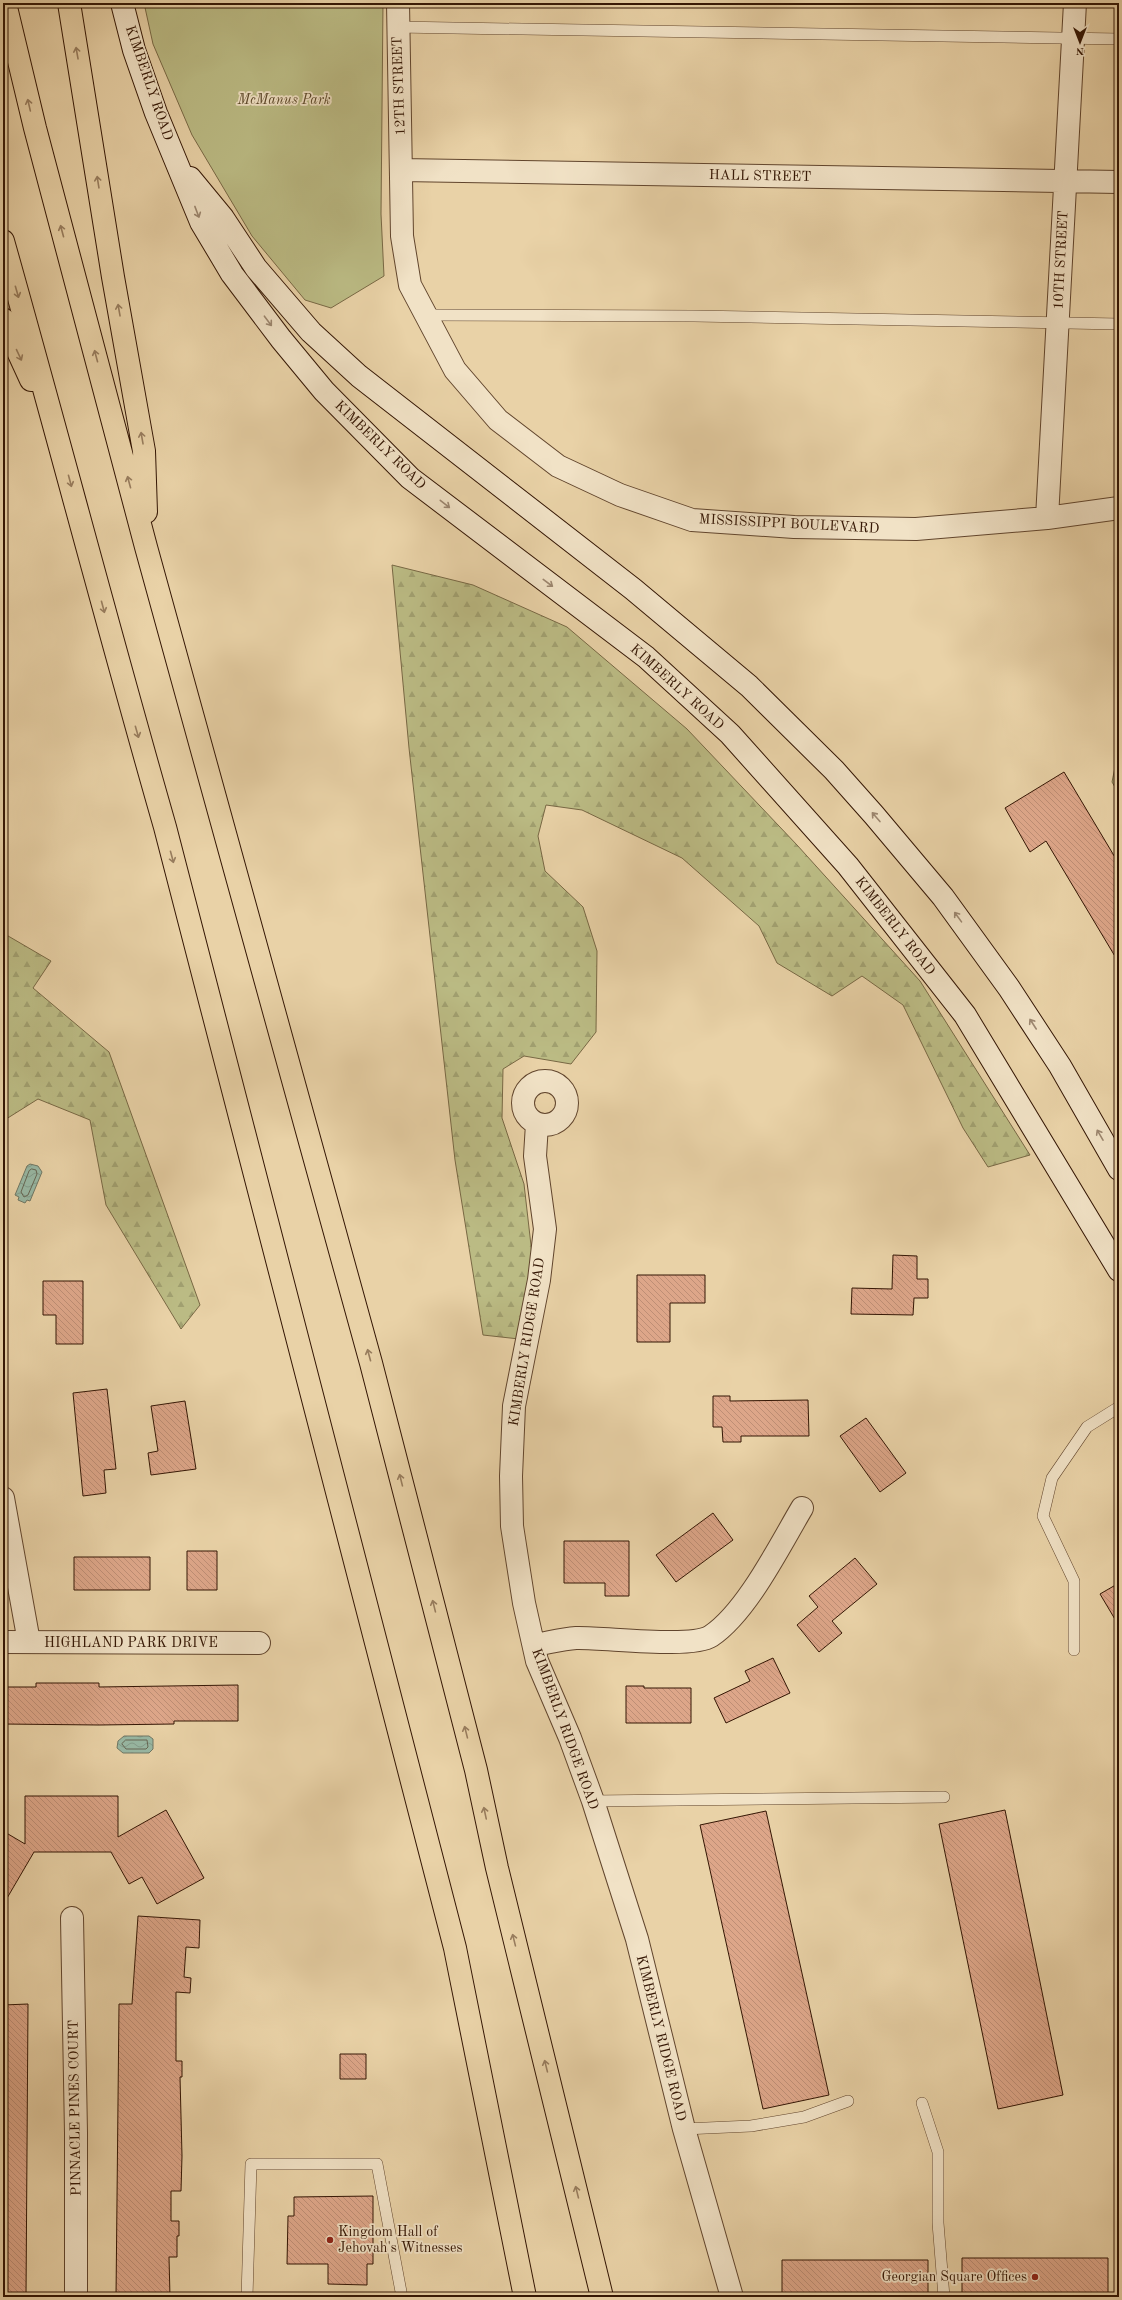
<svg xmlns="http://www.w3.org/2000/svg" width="1122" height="2300" viewBox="0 0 1122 2300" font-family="'Old Standard TT',serif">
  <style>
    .forest { fill: url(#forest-firs); stroke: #786844 }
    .park { fill: #bbbb84; stroke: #786844 }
    .water { fill: url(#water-waves); stroke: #707764 }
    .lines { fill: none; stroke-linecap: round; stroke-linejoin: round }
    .shore { stroke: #666754; stroke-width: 1 }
    .building { fill: url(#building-back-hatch); stroke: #341604 }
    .service-casing { stroke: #61452d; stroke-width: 12 }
    .minor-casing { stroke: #61452d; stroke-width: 24 }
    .secondary-casing { stroke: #341604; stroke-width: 24 }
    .motorway-casing { stroke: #341604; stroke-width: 24 }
    .service { stroke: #f1e2c6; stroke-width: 11 }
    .minor { stroke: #f1e2c6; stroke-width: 22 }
    .secondary { stroke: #f1e2c6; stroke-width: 22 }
    .motorway { stroke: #e9d2a7; stroke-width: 22 }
    .oneway { stroke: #987d5e }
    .oneway2 { stroke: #9c866f }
    .poi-dot { fill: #8f2418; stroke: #f1e2c6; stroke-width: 1.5 }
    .labels { text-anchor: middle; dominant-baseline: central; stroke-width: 3.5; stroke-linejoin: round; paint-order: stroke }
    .street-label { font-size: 14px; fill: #341604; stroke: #f1e2c6 }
    .park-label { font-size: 14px; font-style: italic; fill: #5c482a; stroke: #f1e2c6 }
    .poi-label { font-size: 14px; fill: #341604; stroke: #f1e2c6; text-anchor: start }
  </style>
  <defs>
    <pattern id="forest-firs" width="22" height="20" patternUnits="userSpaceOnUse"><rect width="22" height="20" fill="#bbbb84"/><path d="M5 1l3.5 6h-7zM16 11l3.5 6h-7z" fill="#a1a070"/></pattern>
    <pattern id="water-waves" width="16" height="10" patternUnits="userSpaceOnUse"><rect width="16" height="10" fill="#98b8a4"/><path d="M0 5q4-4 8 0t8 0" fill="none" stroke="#849d8c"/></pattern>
    <pattern id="building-back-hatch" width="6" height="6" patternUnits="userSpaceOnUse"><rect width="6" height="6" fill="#dda689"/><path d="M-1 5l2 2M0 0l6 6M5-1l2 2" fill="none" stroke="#be8e75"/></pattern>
  </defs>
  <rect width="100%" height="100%" fill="#e9d2a7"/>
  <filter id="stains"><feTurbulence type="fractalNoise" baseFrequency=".005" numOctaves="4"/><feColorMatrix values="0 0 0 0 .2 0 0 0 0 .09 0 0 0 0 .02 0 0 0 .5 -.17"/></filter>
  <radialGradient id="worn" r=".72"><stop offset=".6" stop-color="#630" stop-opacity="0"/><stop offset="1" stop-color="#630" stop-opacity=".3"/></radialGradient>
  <path class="forest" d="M392,565L473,585L567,627L687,729L797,845L920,981L1030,1155L988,1167L963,1128L903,1005L862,976L832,996L777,963L759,926L682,858L582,810L546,805L538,836L545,871L583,907L597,951L596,1032L571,1064L524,1056L503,1069L502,1118L524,1184L532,1254L519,1339L483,1335L455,1160L409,748Z
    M1119,748V794L1112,782Z
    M3,933L51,961L33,988L109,1052L200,1305L181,1329L106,1205L90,1120L38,1099L3,1121Z"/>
  <path class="park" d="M144,3H383L381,214L384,276L331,308L305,300L252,236L192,135L153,44Z"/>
  <path class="water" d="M30,1164L38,1166L42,1172L30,1201L27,1200L25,1203L18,1200L19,1197L15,1195L27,1166Z
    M124,1736H149L153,1739V1749L149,1753H123L117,1748L118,1741Z"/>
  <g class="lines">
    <path class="shore" d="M32,1169L36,1170L37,1174L28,1195L24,1197L21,1192L29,1171Z
      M126,1740H147L148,1747L146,1749H126L122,1744Z"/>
  </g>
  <path class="building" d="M1064,772L1119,864V963L1046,841L1030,852L1005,808Z
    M893,1255L917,1256V1279H928V1298H914L913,1315L851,1314L852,1288L892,1289Z
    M637,1275H705V1303H670V1342H637Z
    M43,1281H83V1344H56V1315H43Z
    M107,1389L116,1469L104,1470L106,1493L83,1496L73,1393Z
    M713,1396H730V1401L808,1400L809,1436H741V1442H723L722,1427H713Z
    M185,1401L196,1469L151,1475L148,1453L158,1451L151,1406Z
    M866,1418L906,1473L880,1492L840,1436Z
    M713,1513L733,1540L676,1582L656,1555Z
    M564,1541H629V1596H605V1583H564Z
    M187,1551H217V1590H187Z
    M74,1557H150V1590H74Z
    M855,1558L877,1584L832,1621L842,1633L819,1652L797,1625L818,1607L809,1596Z
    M1119,1583V1626L1100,1594Z
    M773,1658L790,1693L726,1723L714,1698L750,1681L745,1671Z
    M36,1683H99V1687L238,1685V1721H174V1724L99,1725L3,1724V1687H36Z
    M626,1686H644V1688H691V1723H626Z
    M25,1796H118V1837L166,1810L204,1878L157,1904L142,1877L129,1884L111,1852H34L3,1905V1831L25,1844Z
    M1005,1810L1063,2095L998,2109L939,1824Z
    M766,1811L829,2095L763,2109L700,1825Z
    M138,1916L200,1920L199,1948L186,1947L184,1977L191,1978L190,1993L176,1992V2061H182V2077H180L182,2156L181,2191H171V2221H179V2236H177V2257H169L170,2297H116L119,2004H132Z
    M28,2004L26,2297H3V2005Z
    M340,2054H366V2079H340Z
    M373,2196V2264H367V2285L328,2284V2264H287L288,2216H294V2197Z
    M962,2258H1108V2297H962Z
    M782,2260H928V2297H782Z"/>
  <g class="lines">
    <defs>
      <path id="service" d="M397,27L1119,39
        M425,315L694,316L1119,324
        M1074,1650V1581L1043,1516L1052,1478L1087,1427L1119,1407
        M593,1801L944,1797
        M922,2103L938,2152V2223L944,2297
        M684,2129L751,2126L804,2117L848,2101
        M247,2297L251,2164H377L402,2297"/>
      <path id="minor" d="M398,3L402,236L410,285L455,370L498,420L558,466L620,495L692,520L794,527L916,529L1047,518L1119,508
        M401,170L1119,182
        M1047,518L1075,3
        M523 1103a22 22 0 1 1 44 0a22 22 0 1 1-44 0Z
        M537,1124L535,1156L545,1229L539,1280L514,1406L511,1476L512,1526L524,1603L537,1661L570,1738L593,1801L637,1939L684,2129L732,2297
        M3,1498L29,1642
        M3,1642L259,1643
        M534,1645C547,1643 562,1639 576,1638C604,1637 691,1649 711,1636C747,1612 780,1545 802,1508
        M72,1918L76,2133V2297"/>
      <path id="secondary" d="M122,3L134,50L156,113L201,222L232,274L281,339L324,391L410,478L646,657L730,734L848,866L965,1015L1119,1270
        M190,178L223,218L256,268L311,332L359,376L633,589L749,686L834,770L874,815L943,897L1009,988L1060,1066L1119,1169"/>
      <path id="motorway" d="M5,3L35,128L146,547L371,1363L476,1770L497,1868L602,2297
        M69,3L113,277L144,451L146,512
        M3,241C58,436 109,632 165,827L455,1948L525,2297
        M3,319L31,380"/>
    </defs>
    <use href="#service" class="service-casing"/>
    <use href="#minor" class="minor-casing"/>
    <use href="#secondary" class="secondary-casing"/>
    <use href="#motorway" class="motorway-casing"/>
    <use href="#service" class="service"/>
    <use href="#minor" class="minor"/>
    <use href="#secondary" class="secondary"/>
    <use href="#motorway" class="motorway"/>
  </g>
  <defs><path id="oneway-shaft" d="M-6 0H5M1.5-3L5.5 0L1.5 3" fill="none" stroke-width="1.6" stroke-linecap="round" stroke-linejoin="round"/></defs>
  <g class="oneway">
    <use href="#oneway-shaft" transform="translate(77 53) rotate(-100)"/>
    <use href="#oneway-shaft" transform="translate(29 105) rotate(-103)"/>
    <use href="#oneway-shaft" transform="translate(98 182) rotate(-99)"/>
    <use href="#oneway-shaft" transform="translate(62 231) rotate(-105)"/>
    <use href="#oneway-shaft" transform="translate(17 292) rotate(74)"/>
    <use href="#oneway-shaft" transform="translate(119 310) rotate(-100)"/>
    <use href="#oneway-shaft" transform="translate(19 355) rotate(65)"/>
    <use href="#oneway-shaft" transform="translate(96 356) rotate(-105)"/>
    <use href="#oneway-shaft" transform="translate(142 438) rotate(-100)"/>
    <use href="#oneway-shaft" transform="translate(70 481) rotate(75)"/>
    <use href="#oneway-shaft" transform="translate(129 482) rotate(-105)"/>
    <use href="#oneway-shaft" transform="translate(103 607) rotate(75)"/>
    <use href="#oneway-shaft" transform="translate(137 732) rotate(74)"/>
    <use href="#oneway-shaft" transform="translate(172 857) rotate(75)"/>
    <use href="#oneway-shaft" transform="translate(369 1355) rotate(-105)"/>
    <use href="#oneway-shaft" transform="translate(401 1480) rotate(-104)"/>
    <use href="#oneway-shaft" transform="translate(434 1606) rotate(-104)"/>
    <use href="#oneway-shaft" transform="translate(466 1732) rotate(-104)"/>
    <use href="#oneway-shaft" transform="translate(485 1813) rotate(-102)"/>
    <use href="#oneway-shaft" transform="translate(514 1940) rotate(-104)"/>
    <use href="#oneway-shaft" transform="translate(546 2066) rotate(-104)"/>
    <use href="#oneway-shaft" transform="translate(577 2192) rotate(-104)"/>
  </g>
  <g class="oneway2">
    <use href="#oneway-shaft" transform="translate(197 212) rotate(69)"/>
    <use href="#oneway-shaft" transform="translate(268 321) rotate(53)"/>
    <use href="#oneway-shaft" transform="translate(445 504) rotate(38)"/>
    <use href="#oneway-shaft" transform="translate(548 583) rotate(37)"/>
    <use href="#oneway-shaft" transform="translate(876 817) rotate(-131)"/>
    <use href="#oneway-shaft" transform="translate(958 917) rotate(-126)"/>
    <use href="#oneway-shaft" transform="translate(1033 1024) rotate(-123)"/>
    <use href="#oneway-shaft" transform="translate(1100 1135) rotate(-120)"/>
  </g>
  <g class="poi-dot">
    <circle cx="330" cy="2240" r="4"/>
    <circle cx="1035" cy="2277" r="4"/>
  </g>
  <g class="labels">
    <g class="street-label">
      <text transform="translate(149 83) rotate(71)">KIMBERLY ROAD</text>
      <text transform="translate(399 86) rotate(-92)">12TH STREET</text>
      <text transform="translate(760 176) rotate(1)">HALL STREET</text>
      <text transform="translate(1061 260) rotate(-87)">10TH STREET</text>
      <text transform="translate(380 445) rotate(44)">KIMBERLY ROAD</text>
      <text transform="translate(789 524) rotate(3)">MISSISSIPPI BOULEVARD</text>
      <text transform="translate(677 687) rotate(42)">KIMBERLY ROAD</text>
      <text transform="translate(895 926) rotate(52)">KIMBERLY ROAD</text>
      <text transform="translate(527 1342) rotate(-81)">KIMBERLY RIDGE ROAD</text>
      <text x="131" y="1643">HIGHLAND PARK DRIVE</text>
      <text transform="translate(565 1729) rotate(70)">KIMBERLY RIDGE ROAD</text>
      <text transform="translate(661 2038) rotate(76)">KIMBERLY RIDGE ROAD</text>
      <text transform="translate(75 2108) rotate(-91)">PINNACLE PINES COURT</text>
    </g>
    <g class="park-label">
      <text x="284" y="100">McManus Park</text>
    </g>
    <g class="poi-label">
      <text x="338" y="2232">Kingdom Hall of<tspan x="338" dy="16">Jehovah's Witnesses</tspan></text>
      <text x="1027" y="2277" text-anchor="end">Georgian Square Offices</text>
    </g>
  </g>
  <rect width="1122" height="2300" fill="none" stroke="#e9d2a7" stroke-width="16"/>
  <rect x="4" y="4" width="1114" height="2292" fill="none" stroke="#341604" stroke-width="2"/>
  <rect x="8" y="8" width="1106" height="2284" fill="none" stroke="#341604"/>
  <g transform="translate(1080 42) rotate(180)" stroke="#f1e2c6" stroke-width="3" paint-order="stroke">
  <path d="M0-3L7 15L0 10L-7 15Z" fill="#341604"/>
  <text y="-6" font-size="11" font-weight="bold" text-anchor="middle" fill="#341604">N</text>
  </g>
  <rect width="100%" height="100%" filter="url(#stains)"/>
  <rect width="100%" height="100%" fill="url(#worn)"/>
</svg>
